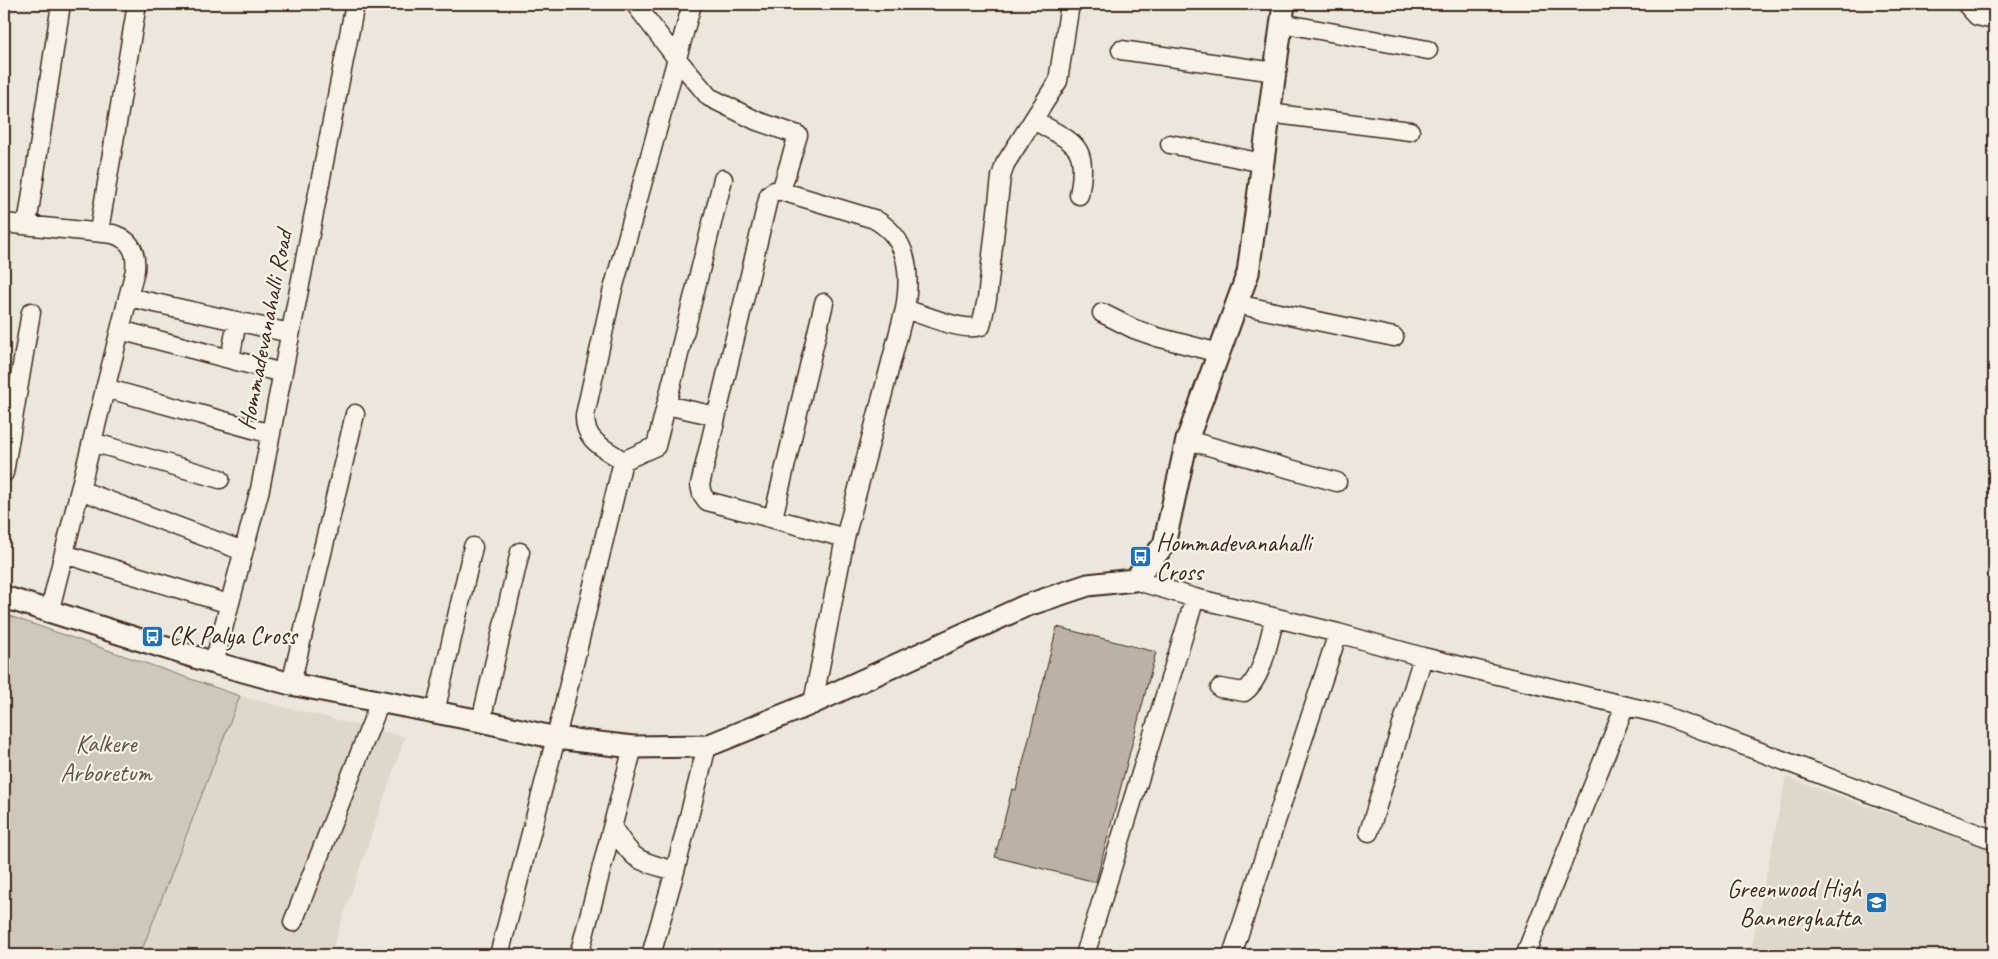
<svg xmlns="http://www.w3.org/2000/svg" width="1998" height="959" viewBox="0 0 1998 959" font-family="Caveat,sans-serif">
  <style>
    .built { fill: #ddd7cc }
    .green { fill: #cec8bc; stroke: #84796d }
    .building { fill: #bab2a7; stroke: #3b2a1e }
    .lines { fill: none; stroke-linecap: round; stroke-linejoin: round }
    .minor-casing { stroke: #3b2a1e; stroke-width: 21 }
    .major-casing { stroke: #3b2a1e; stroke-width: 25 }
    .minor { stroke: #f7f3e8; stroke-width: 18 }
    .major { stroke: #f7f3e8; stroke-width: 21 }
    .labels { text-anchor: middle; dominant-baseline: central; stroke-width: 4.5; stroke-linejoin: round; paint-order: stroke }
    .street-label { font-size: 25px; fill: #3b2a1e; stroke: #f7f3e8 }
    .poi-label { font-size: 25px; fill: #3b2a1e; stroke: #f7f3e8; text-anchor: start }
    .park-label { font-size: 25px; fill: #605246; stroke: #f7f3e8 }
  </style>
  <rect width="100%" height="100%" fill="#ece7dc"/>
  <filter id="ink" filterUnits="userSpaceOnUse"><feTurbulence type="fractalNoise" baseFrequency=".02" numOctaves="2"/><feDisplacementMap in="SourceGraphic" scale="10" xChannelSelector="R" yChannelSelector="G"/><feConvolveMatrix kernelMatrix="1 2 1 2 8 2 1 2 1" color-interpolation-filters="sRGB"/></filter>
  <g filter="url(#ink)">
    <path class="built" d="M240,696L405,737L330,955H140Z
      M1786,777L1994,851V955H1750Z"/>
    <path class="green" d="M4,614L240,696L140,955H4Z"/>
    <path class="building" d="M1057,627L1156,652L1096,882L995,857L1012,789L1016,790Z"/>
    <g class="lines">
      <defs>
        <path id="minor" d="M635,4L677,59L709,97L757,121L798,135L781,191
          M1966,4L1977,16L1994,20
          M1281,23L1428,50
          M1121,50L1275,72
          M1269,113L1410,131
          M1034,120C1074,144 1089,142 1079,195
          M1170,144L1263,163
          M4,223L113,234C131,240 137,251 135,270L49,613
          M27,225L61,4
          M99,231L137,4
          M128,297L290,333
          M1236,304L1394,337
          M905,309C925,315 962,332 981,326L987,299L1001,177L1005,164L1058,81L1070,4
          M1102,313L1134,329L1157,337L1219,353
          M120,330L282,373
          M230,359L237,321
          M105,388L271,434
          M666,405L716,416
          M1187,440L1337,482
          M92,442L220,479
          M623,461C603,447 584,441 585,415L612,293L692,4
          M623,461L656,446L723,179
          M4,473L31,312
          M80,490L243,551
          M773,518L824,303
          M64,554L229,604
          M1134,580L1195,598L1338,633L1423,657L1660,714L1994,840
          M214,663L260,489L355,4
          M291,684L355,414
          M1220,688L1244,692C1263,679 1268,640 1275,618
          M813,703L845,538L905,309C911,273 909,238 874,219L781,191H774L769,195L700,485L702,494L707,501L845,538
          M435,712L473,547
          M481,721L520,552
          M613,828C635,863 637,860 675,871
          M1369,832L1423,657
          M293,922L380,702
          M499,955L556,738L623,461
          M579,955L633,747
          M651,955L675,871L707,746
          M1085,955L1195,598
          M1232,955L1338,633
          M1525,955L1625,706"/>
        <path id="major" d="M4,597L214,663L291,684L481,721L556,738L633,747L707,746L813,703L1025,606L1088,585L1134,580L1164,545L1187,440L1248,273L1284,4"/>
      </defs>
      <use href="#minor" class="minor-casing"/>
      <use href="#major" class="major-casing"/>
      <use href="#minor" class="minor"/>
      <use href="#major" class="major"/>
    </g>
  </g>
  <defs>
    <symbol id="bus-square" viewBox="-11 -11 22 22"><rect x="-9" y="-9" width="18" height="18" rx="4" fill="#1f6fb2" stroke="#f7f3e8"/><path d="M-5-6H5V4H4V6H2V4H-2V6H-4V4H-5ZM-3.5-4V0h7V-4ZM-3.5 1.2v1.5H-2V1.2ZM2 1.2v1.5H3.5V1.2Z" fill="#fff"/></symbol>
    <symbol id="school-square" viewBox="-11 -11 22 22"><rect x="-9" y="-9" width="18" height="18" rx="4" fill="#1f6fb2" stroke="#f7f3e8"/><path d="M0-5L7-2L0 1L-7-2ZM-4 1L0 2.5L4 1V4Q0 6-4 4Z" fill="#fff"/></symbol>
  </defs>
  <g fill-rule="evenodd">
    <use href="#bus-square" x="1128" y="544" width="25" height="25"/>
    <use href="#bus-square" x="140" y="624" width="25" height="25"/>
    <use href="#school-square" x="1864" y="890" width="25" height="25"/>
  </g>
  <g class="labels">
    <g class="street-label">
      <text transform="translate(265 330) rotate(-79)">Hommadevanahalli Road</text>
    </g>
    <g class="poi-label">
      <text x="1156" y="543">Hommadevanahalli<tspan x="1156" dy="29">Cross</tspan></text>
      <text x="169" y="636">CK Palya Cross</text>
      <text x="1861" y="889" text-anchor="end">Greenwood High<tspan x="1861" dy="29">Bannerghatta</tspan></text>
    </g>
    <g class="park-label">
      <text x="106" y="744">Kalkere<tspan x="106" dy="29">Arboretum</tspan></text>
    </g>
  </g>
  <rect width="1998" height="959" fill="none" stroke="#f7f3e8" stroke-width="20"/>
  <rect x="10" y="10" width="1978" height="939" fill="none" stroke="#3b2a1e" stroke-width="2" filter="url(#ink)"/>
</svg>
